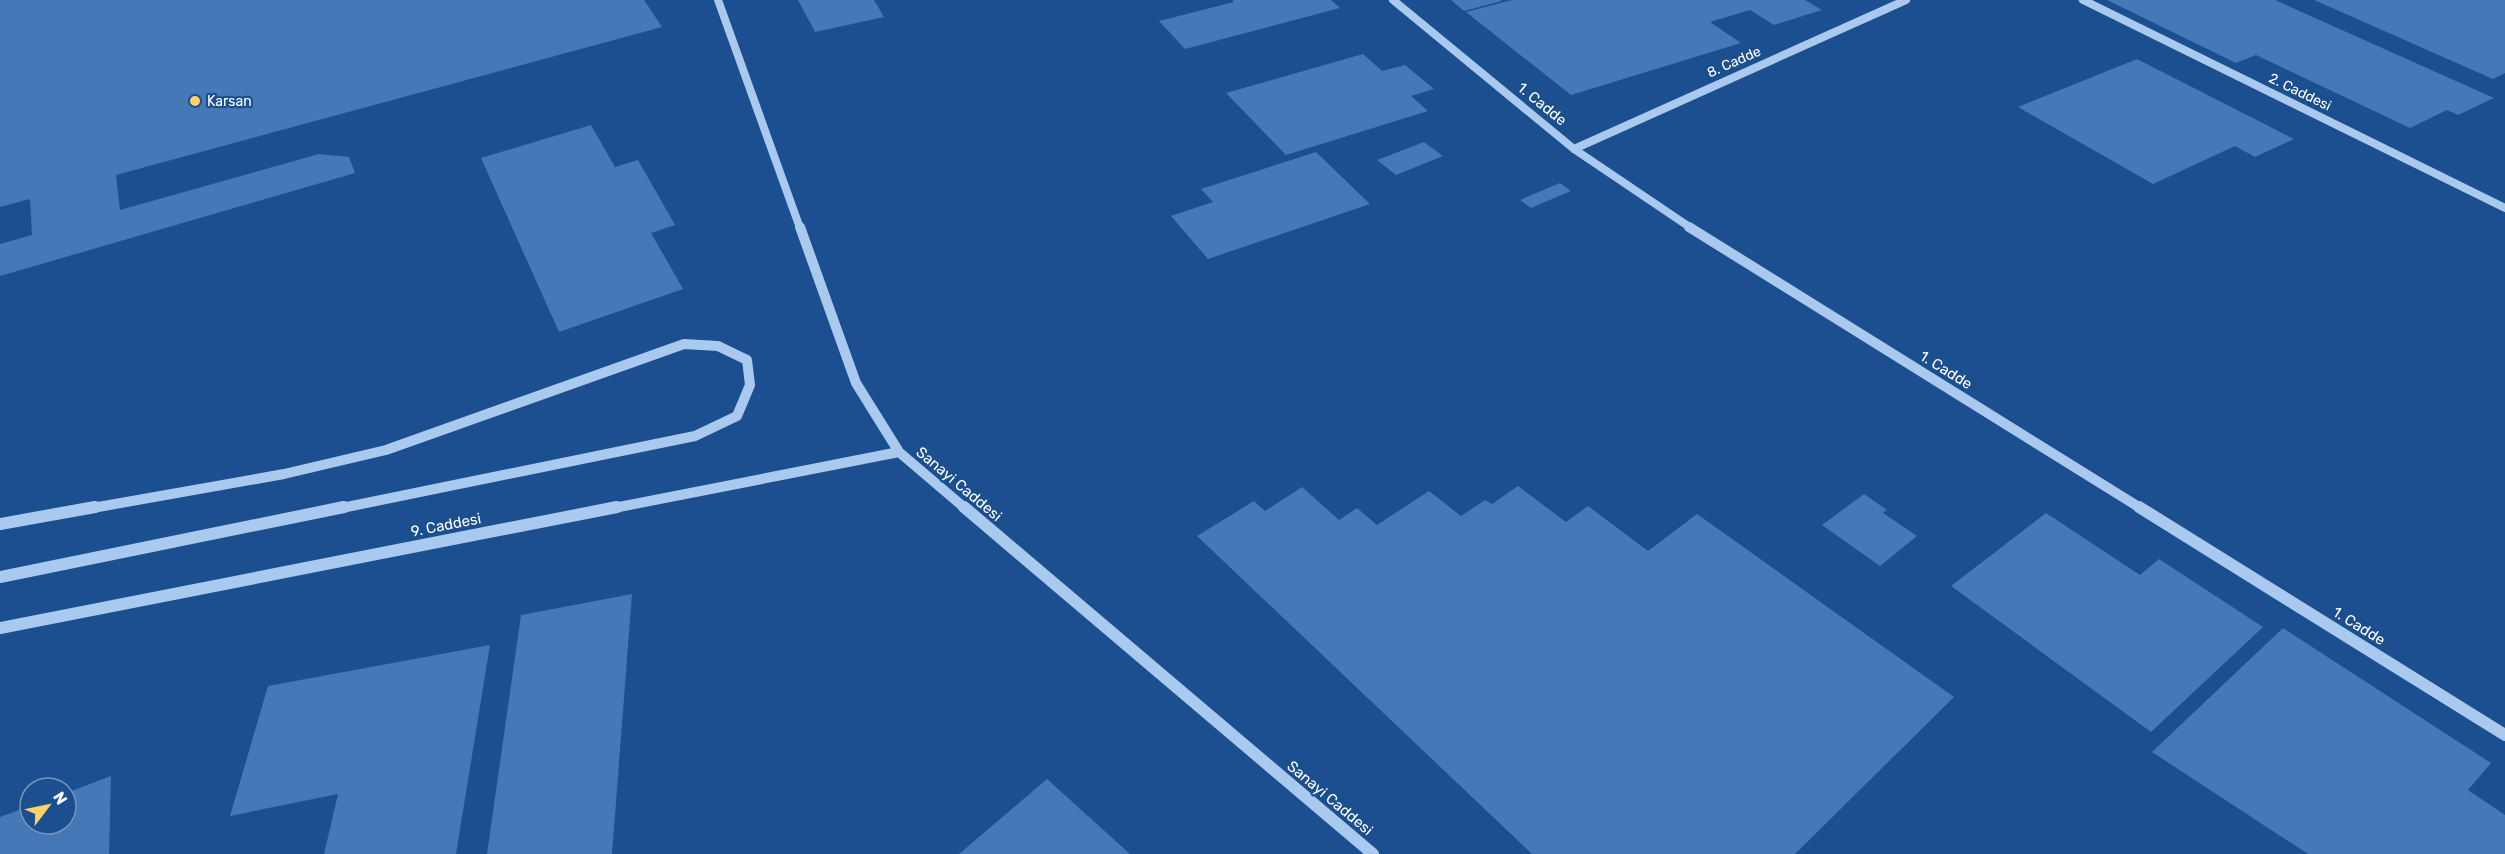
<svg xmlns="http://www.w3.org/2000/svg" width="2505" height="854" viewBox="0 0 2505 854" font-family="Rubik,sans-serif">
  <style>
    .building { fill: #4478b7 }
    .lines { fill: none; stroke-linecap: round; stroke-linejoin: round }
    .minor-far2 { stroke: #a9c9ee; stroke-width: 8 }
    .minor-far1 { stroke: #a9c9ee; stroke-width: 10 }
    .minor { stroke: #a9c9ee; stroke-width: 12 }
    .poi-dot { fill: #ffd166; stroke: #1b4f8f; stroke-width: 2 }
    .labels { text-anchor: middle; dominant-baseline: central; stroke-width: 4.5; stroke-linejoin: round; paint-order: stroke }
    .far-street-label { font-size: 14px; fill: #fff; stroke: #1b4f8f }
    .far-poi-label { font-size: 14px; fill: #fff; stroke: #1b4f8f; text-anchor: start }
    .street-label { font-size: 15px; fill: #fff; stroke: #1b4f8f }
  </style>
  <rect width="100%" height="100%" fill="#1b4f8f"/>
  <path class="building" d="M0,0H644L662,27L116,175L120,210L319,154L349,157L355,173L0,276V244L32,235L30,199L0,207Z
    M798,0H874L884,17L815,32Z
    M1232,0H1331L1340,8L1185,49L1159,21L1234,2Z
    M1451,0H1501L1502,1L1464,11Z
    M1512,0H1805L1822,10L1774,25L1750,10L1710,22L1741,43L1571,95L1466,12Z
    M2107,0H2275L2494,98L2458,115L2447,110L2410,128L2256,55L2236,63Z
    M2314,0H2505V73L2493,79Z
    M1363,54L1382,71L1405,65L1434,89L1411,96L1428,111L1286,155L1226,93Z
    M2137,59L2294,139L2255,157L2235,146L2153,184L2018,107Z
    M591,125L615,167L638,160L675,225L651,233L683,289L559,332L481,158Z
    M1424,142L1443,156L1396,175L1377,160Z
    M1316,152L1370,204L1208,259L1171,216L1213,202L1201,189Z
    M1560,183L1571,191L1531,208L1520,200Z
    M1518,486L1566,522L1588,506L1648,551L1697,514L1954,697L1795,854H1532L1197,536L1254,501L1265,511L1302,487L1339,520L1357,508L1377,525L1429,491L1461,516L1485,500L1492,504Z
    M1864,494L1887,510L1883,513L1917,536L1880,566L1822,525Z
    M2046,513L2140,575L2159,559L2263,627L2151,732L1951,586Z
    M632,594L612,854H487L521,615Z
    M2283,628L2491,763L2468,790L2505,815V854H2308L2152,752Z
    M490,645L456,854H324L338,794L230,816L268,686Z
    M111,776L109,854H0V817L30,806V824H66V793Z
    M1047,779L1130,854H959Z"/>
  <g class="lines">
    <path class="minor-far2" d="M718,0L800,228
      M1393,0L1574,149L1691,228
      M2083,0L2505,208
      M1574,149L1906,0"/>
    <path class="minor-far1" d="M800,227L856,383L899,452L966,509
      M1689,227L2142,509
      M87,509L284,474L386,450L684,344L718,346L747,360L750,385L737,416L695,436L337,509
      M609,509L899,452"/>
    <path class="minor" d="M964,507L1373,854
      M2139,507L2505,735
      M0,524L95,507
      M0,577L344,507
      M0,628L617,507"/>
  </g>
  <circle class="poi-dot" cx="195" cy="101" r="6"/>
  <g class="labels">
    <g class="far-street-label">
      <text transform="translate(1734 62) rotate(-24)">8. Cadde</text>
      <text transform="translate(2300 92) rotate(26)">2. Caddesi</text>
    </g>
    <g class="far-poi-label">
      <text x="207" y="101">Karsan</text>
    </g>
    <g class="street-label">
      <text transform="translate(1542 104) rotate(39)">1. Cadde</text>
      <text transform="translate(1946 370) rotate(32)">1. Cadde</text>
      <text transform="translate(959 484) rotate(40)">Sanayi Caddesi</text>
      <text transform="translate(446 525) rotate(-11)">9. Caddesi</text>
      <text transform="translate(2359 626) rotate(32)">1. Cadde</text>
      <text transform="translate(1330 798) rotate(40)">Sanayi Caddesi</text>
    </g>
  </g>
  <g transform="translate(48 806) rotate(58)"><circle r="28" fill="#1b4f8f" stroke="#7695bc" stroke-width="1.5"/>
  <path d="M0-4.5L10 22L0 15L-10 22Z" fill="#ffd166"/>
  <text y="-9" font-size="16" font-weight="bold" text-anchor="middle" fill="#ffffff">N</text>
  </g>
</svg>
